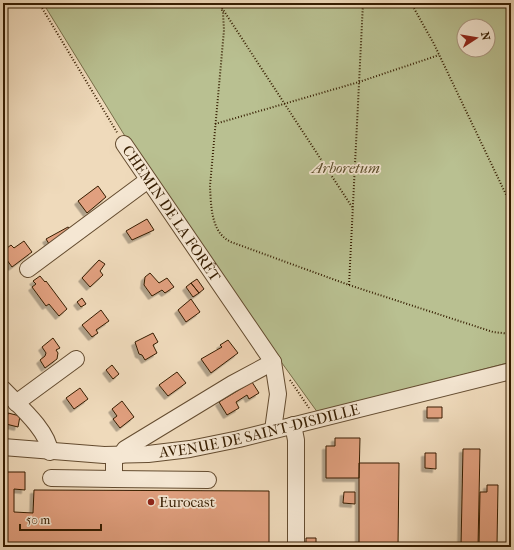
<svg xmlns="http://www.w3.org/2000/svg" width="514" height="550" viewBox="0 0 514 550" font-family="'IM FELL French Canon',serif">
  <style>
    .green { fill: #b9c091; stroke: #786e49; fill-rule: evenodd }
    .building { fill: #e1a07f; stroke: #361d01; filter: url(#shadow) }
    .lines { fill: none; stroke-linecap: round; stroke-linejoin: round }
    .minor-casing { stroke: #644c30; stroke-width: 18 }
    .path { stroke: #361d01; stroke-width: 2; stroke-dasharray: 1 2; stroke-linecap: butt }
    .minor { stroke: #f5e7d3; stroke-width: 16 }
    .poi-dot { fill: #8f2418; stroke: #f5e7d3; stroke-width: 1.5 }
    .labels { text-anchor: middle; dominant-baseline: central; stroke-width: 3.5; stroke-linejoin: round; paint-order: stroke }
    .park-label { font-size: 15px; font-style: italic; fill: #5d4e2c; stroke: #f5e7d3 }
    .street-label { font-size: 15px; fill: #361d01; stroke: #f5e7d3 }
    .poi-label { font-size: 15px; fill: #361d01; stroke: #f5e7d3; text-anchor: start }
  </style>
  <defs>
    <filter id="shadow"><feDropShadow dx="-3.5" dy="3.5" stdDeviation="0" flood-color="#0004"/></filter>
  </defs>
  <rect width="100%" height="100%" fill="#efdabb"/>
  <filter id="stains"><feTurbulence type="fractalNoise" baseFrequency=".005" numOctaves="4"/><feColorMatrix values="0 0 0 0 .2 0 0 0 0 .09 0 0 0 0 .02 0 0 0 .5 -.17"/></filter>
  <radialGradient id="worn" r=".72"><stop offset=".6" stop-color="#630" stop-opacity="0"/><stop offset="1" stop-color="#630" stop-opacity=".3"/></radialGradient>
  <path class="green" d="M43,3H511V362L318,413L217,273L128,141ZM464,26H488V50H464Z"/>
  <path class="building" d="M98,186L106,197L87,213L78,201Z
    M147,219L154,230L132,240L126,231Z
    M68,227L72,230L51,247L46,239Z
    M24,241L32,252L12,267L4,256L3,251L11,245L14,248Z
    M99,260L105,264L100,271L103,275L90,287L82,278Z
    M150,273L159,283L167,278L174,287L165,293L162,290L152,296L144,285L145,277Z
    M40,276L45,282L46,281L67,309L59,316L49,304L46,306L32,287L36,284L33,281Z
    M197,279L204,289L199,293L191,283Z
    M191,283L199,293L193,297L186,287Z
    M82,298L86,304L81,307L77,302Z
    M191,299L200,312L186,322L178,310Z
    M101,310L109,321L96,330L98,333L92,337L82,325Z
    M153,333L158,342L153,345L157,353L145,360L142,355L139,354L135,342Z
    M53,338L60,348L56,350L58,353L57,359L45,368L40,360L45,356L46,353L42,347Z
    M228,340L238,353L211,373L201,359L222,347L220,345Z
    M112,365L119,374L113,379L106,370Z
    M177,372L186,383L168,396L159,385Z
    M252,382L259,393L249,399L247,395L236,402L239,408L227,415L219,402Z
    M80,388L88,399L74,409L66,398Z
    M122,401L134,417L120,428L113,419L117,416L112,409Z
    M427,407H442V418H427Z
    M8,413L20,416L18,427L6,424Z
    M335,438H360L359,478H326V446H335Z
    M463,449H480L478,547H461Z
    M425,453H436V469L425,468Z
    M359,463H399L398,547H359Z
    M3,472H25V490L14,489V512L33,513L34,490L269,491V547H3Z
    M487,485H498L497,545H479L480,492H487Z
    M344,492H355V504L343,503Z
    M306,538H316V547H306Z
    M478,545L511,546V547H478Z"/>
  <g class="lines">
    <defs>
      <g id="minor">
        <path id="s1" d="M124,144L273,362L278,394L273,430"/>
        <path d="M28,269L148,180"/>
        <path d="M3,389C18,405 48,430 50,452"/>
        <path d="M16,403L76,359"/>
        <path d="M293,425L296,440V547"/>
        <path id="s2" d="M3,447L104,455L148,454L190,449L239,439L511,371"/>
        <path d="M121,455L125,449L232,384L273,362"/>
        <path d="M51,478L114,479V455"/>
        <path d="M114,479L208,480"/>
      </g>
    </defs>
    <use href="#minor" class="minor-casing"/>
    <path class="path" d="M39,3L118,134
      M411,3L434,44L511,205
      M220,4L223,13L224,30L210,186C211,206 211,233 231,242L349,285L493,332L511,334
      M222,8L352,207
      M215,124L359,82L439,55
      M349,285L363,3
      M290,380L309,408"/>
    <use href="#minor" class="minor"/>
  </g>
  <circle class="poi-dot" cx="151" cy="502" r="4"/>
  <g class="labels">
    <g class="park-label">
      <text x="346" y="168">Arboretum</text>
    </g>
    <g class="street-label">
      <text stroke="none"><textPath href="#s1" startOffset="84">CHEMIN DE LA FORÊT</textPath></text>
      <text stroke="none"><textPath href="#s2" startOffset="259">AVENUE DE SAINT-DISDILLE</textPath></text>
    </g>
    <g class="poi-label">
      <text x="159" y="502">Eurocast</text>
    </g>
  </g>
  <rect width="514" height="550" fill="none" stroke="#efdabb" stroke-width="16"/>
  <rect x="4" y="4" width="506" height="542" fill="none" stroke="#361d01" stroke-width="2"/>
  <rect x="8" y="8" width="498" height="534" fill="none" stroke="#361d01"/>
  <g transform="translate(476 38) rotate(78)"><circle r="19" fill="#f5e7d3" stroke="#a9967f"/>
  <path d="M0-3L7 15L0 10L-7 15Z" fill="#8f2418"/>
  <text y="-6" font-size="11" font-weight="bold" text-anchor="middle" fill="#361d01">N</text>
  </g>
  <path d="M20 524v6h81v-6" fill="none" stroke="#361d01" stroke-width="2"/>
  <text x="26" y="524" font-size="12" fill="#361d01" stroke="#f5e7d3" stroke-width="3" paint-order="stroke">50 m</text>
  <rect width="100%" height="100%" filter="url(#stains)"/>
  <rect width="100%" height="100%" fill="url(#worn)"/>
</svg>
